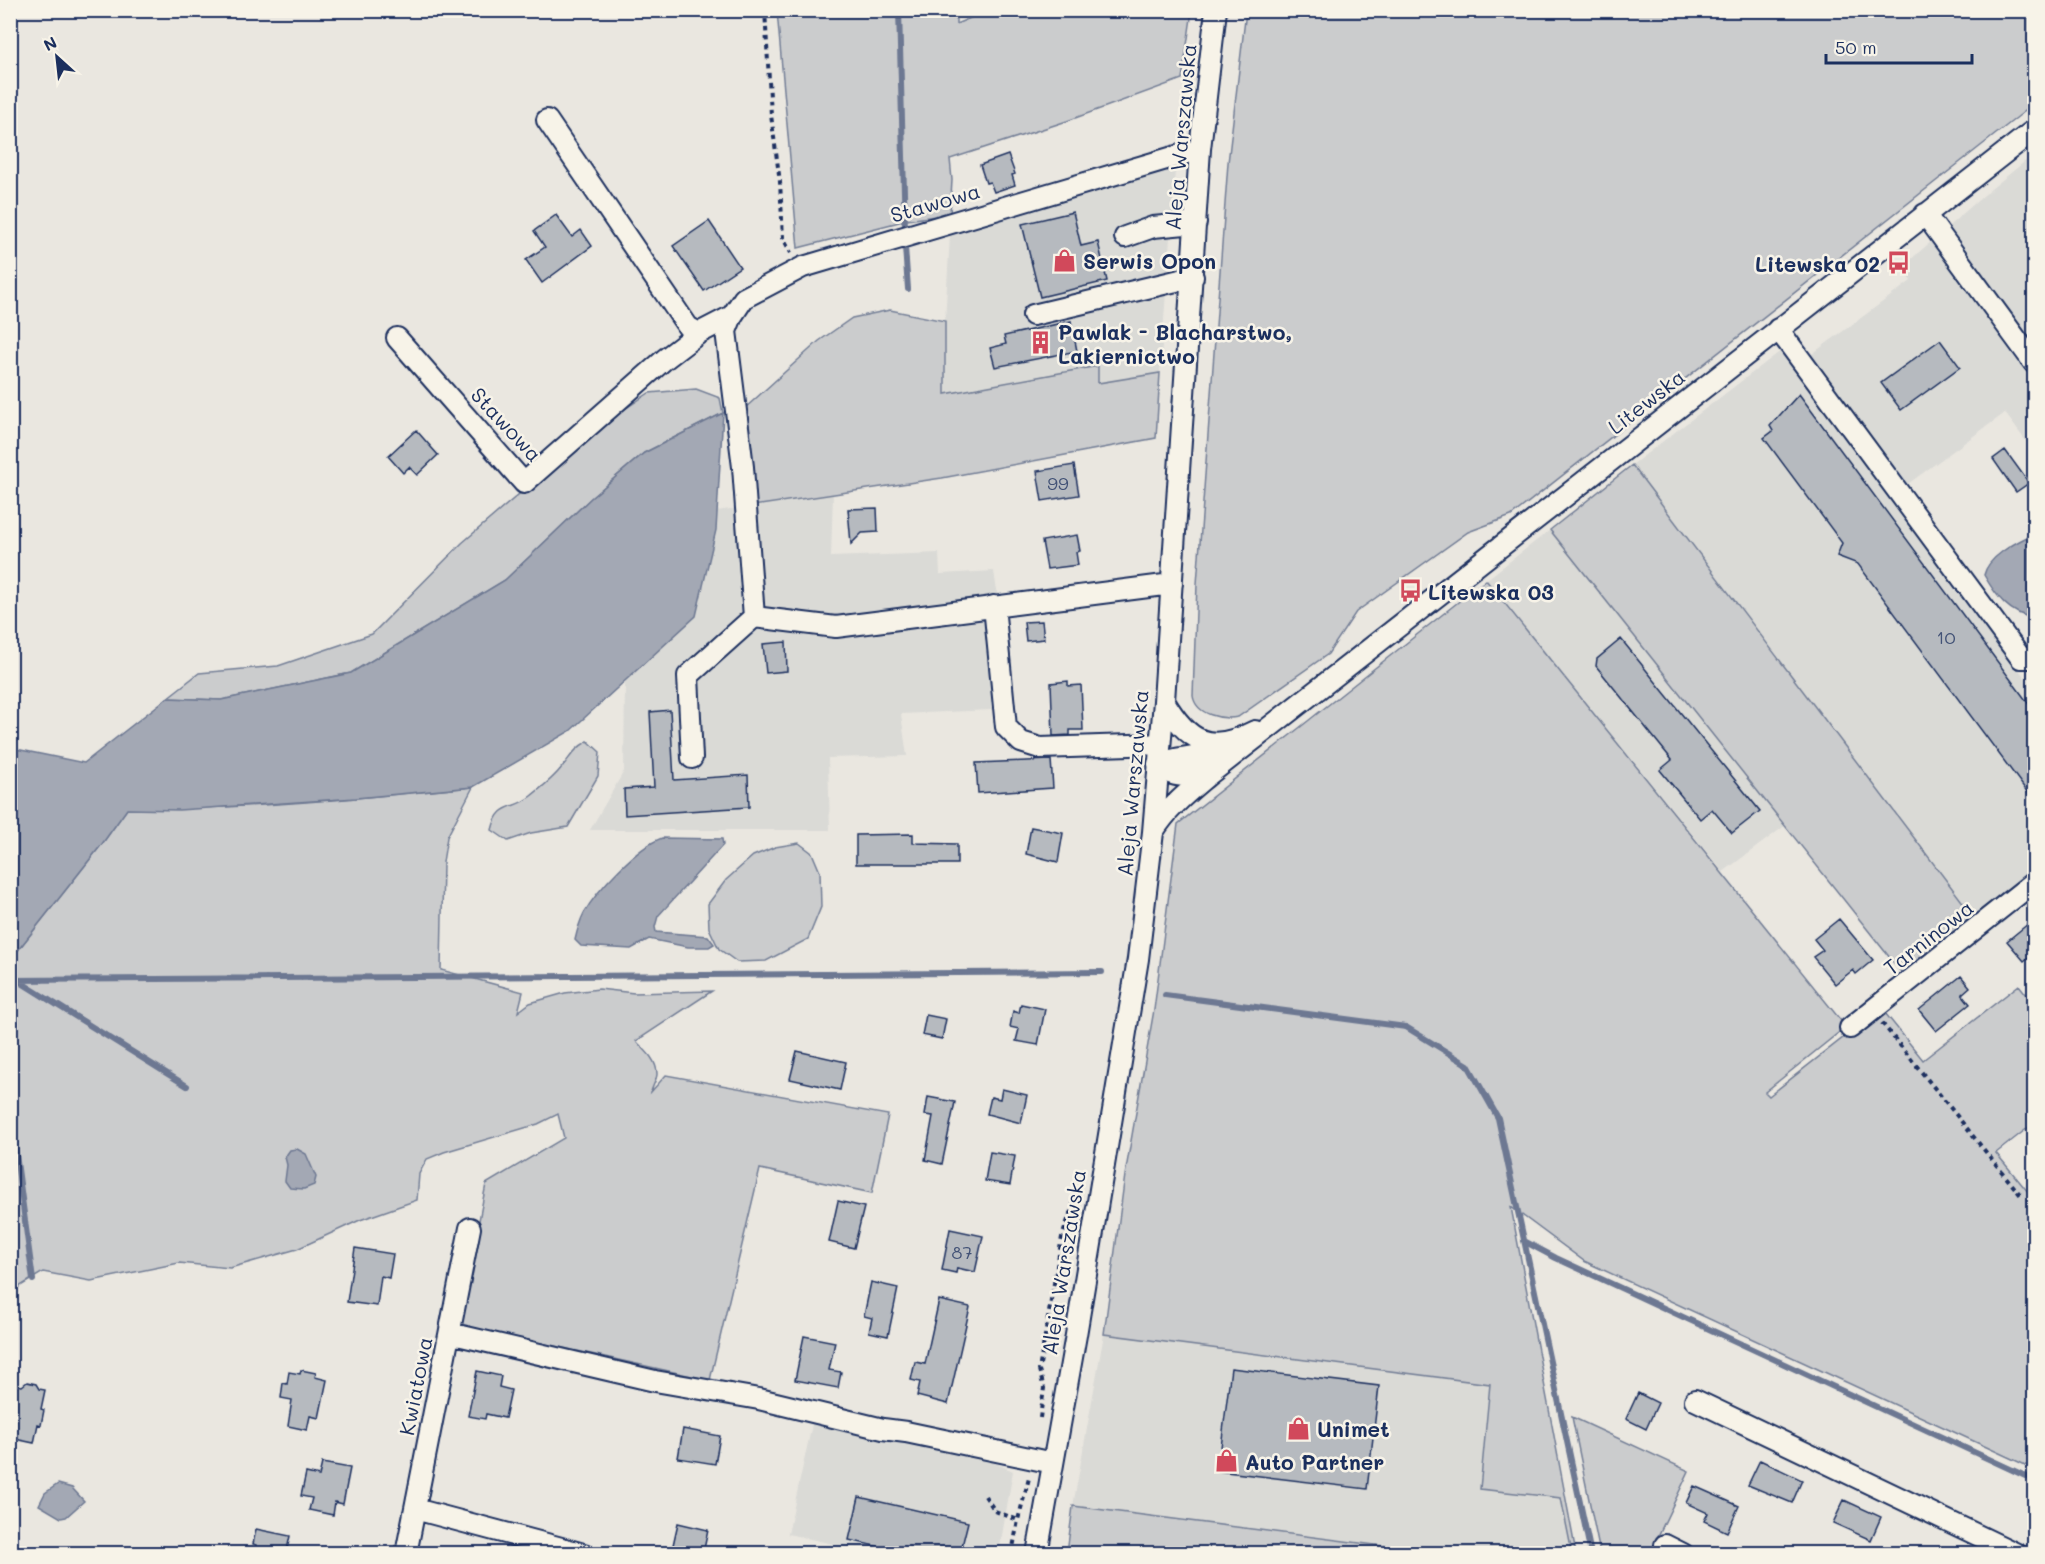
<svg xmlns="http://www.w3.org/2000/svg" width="2045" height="1564" viewBox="0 0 2045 1564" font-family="Mali,sans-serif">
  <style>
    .built { fill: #dadad6 }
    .green { fill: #cbcccd; stroke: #737e96; stroke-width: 1.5 }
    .water { fill: #a3a8b4; stroke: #6d7892; stroke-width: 1.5 }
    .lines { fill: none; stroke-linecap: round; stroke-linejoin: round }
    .stream { stroke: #6d7892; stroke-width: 6 }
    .building { fill: #b6babf; stroke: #1b2f5e; stroke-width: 1.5 }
    .minor-casing { stroke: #1b2f5e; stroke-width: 24 }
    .path { stroke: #1b2f5e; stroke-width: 4; stroke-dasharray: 4.5 4.5; stroke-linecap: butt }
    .minor { stroke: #f7f3e8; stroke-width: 20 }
    .labels { text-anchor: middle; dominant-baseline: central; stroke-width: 5; stroke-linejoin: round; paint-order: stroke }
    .number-label { font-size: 18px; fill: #425276 }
    .street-label { font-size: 21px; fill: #1b2f5e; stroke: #f7f3e8 }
    .poi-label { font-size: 21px; font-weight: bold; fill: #1b2f5e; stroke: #f7f3e8; text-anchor: start }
  </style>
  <rect width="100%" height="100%" fill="#eae7e0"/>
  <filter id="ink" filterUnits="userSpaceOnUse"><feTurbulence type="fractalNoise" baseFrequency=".0167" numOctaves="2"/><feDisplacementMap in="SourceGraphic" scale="12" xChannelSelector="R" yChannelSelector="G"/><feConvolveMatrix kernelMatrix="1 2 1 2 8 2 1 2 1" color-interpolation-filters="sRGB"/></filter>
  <g filter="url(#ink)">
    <path class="built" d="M2034,154V452L2005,413L1905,486L1808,357L1911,281L1901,268L1991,189Z
      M1164,170L1175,171L1160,373L1097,384L1098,366L944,394L945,321L950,235Z
      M1782,350L2034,690V874L1977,921L1632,465Z
      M833,494L831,557L939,553L940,574L994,571L1014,709L901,714L907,756L828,758L830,830H590L624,771L625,679L696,616L716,530L717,511Z
      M1550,530L1786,825L1723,872L1486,580Z
      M1104,1334L1491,1384L1480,1488L1561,1498L1572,1553H1437L1073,1506Z
      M813,1420L981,1457L1013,1471L999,1553H874L788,1534Z"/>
    <path class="green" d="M777,11H956V24L987,11H1192L1182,79L1067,121L950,159L952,180L950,214L907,220L798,248Z
      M1246,11H2034V104L1511,516L1468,532L1356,612L1328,654L1238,717C1222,720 1196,715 1193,696L1197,584L1228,163Z
      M890,310L945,321V394L1098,366V383L1160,373L1156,438L942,478L753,506L743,410L819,341L852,318Z
      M696,389L720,398L723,413L644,453L591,498L505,580L351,673L221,700L167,698L199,673L278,666L372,634L462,543L595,429L649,393Z
      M1632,465L1977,921L1765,1092L1769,1096L1881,1008L1923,1060L2019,985L2034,1004V1123L1996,1153L2033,1198L2034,1197V1469L1584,1261L1511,1207L1576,1553H1572L1561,1498L1480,1489L1490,1384L1104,1334L1125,1175L1154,1010L1178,824L1486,580L1842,1022L1902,973L1550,530Z
      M588,741L600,752L598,776L568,827L531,833L508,841L492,830C499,801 513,811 531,796C542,787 554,778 562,767C572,755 574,749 588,741Z
      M473,787L447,837L443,862L441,970L523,992L518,1012L530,1003L565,993L599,989L634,993L712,991L636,1041C644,1049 657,1060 657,1074C657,1079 652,1087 651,1092L666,1075L888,1115L872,1193L760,1169L710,1380L459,1325L486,1184L564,1138L558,1114L538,1124L444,1152L427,1159L419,1174L417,1200L360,1220L297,1249L230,1268L179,1263L91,1281L43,1272L11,1292V959L102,844L127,809C242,810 358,798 473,787Z
      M799,843L812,853L820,872L821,907L808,939L766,961L737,962L719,949L709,928L708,904L726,880L753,856L775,847Z
      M1572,1417L1689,1471L1650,1553H1600Z
      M1073,1506L1437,1553H1067Z"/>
    <path class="water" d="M723,413L716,530L696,616L570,731L473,787L356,798L179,810L127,809L102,844L11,959V748L84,763L167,698L221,700L351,673L505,580L591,498L644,453Z
      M2029,536L2034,537V618C2009,614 1996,596 1984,575C1988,557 2013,544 2029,536Z
      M662,838L722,839L723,845L658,916L655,927L656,932L708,936L714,944L709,947H688L649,939L631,949L581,946L575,940C577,931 580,921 584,913C597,890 637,847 662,838Z
      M297,1149L306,1154L316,1177L314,1185L304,1189L290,1188L285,1181L287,1165L285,1157L290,1150Z
      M58,1484L72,1488L84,1501L66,1517L61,1518L39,1505L45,1493Z"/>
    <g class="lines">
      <path class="stream" d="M899,10L905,229
        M905,247L908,289
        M10,980L1102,972
        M17,980L187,1086
        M1165,995L1406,1027L1468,1065L1498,1118L1591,1554
        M10,1110L33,1280
        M1524,1241L1556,1258L2034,1480"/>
    </g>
    <path class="building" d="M1008,155L1015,174L1012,175L1015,185L994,192L990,182L986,183L980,165Z
      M1073,212L1081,246L1098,242L1107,281L1040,297L1022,224Z
      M556,215L572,237L581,230L592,246L542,283L526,260L545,247L534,231Z
      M709,221L740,267L704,291L673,246Z
      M1071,321L1077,351L995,367L990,348L1006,344L1004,336Z
      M1940,340L1960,367L1901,410L1881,383Z
      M1799,394L2034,711V801L1858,564L1837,556L1842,543L1764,438L1773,431L1770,426Z
      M416,430L438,455L417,475L409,467L403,473L388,456Z
      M2005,450L2029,483L2016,492L1993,459Z
      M1074,465L1079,495L1042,501L1037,471Z
      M877,508L878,532L862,533L851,544L848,509Z
      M1077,535L1080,551L1076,552L1078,565L1047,569L1042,541Z
      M1042,621L1044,639L1026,641L1024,622Z
      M1621,639L1760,811L1732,833L1712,809L1700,819L1660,770L1672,760L1596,666L1597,659Z
      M786,642L787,671L766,673L763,644Z
      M1068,681V686L1081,685L1083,730H1070V735L1053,736L1051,683Z
      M670,710L674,780L748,775L749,807L625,815L624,789L654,787L650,712Z
      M1051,760L1053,788L978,793L976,763Z
      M1031,827L1063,833L1058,862L1026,854Z
      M913,834V843L957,844V864H856V835Z
      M1839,919L1873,960L1856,974L1853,970L1835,984L1813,957L1823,950L1814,939Z
      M2034,919V953L2024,961L2007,941Z
      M1961,976L1970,987L1962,994L1970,1004L1936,1031L1919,1010Z
      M1021,1004L1045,1009L1038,1045L1016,1041L1019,1029L1010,1027L1013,1011L1019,1013Z
      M926,1015L946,1019L942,1039L922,1035Z
      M797,1051L846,1062L840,1090L790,1079Z
      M1002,1089L1027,1095L1021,1123L987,1114L991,1097L1000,1099Z
      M928,1097L955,1102L942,1164L925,1160L933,1116L925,1115Z
      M990,1152L1015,1156L1010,1185L985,1181Z
      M838,1201L864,1207L854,1248L829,1242Z
      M950,1229L983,1236L975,1272L957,1268L956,1273L942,1270Z
      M355,1248L393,1254L389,1278L381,1276L377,1306L347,1302Z
      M871,1282L898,1288L888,1336L869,1332L872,1318L864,1316Z
      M939,1300L970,1307L948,1404L917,1396L920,1382L911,1380L915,1362L925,1364Z
      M804,1336L835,1342L829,1370L841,1372L838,1388L795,1380Z
      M1231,1368L1379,1386L1367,1489L1218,1471Z
      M301,1370L316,1373L315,1377L327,1380L319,1418L310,1416L307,1430L288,1426L292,1400L281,1398L283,1383L287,1384L289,1372L300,1374Z
      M477,1371L501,1376L499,1387L511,1390L505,1418L486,1414L485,1419L468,1416Z
      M27,1382L36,1384L39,1389L45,1390L41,1409L44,1410L41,1425L38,1424L34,1443L10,1438V1417L17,1385L22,1386Z
      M1638,1393L1658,1403L1646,1429L1626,1419Z
      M683,1429L720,1436L715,1464L678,1458Z
      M1760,1460L1802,1480L1792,1503L1748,1485Z
      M322,1463L350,1468L343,1504L335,1502L333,1515L309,1510L312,1498L301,1496L306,1473L319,1476Z
      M1694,1486L1739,1506L1727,1532L1704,1521L1708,1513L1686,1503Z
      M859,1497L968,1522L960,1554H910L849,1540Z
      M1844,1500L1881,1517L1871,1540L1833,1523Z
      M678,1523L708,1530L703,1554H671Z
      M256,1529L290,1536L286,1554H255L256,1545L253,1544Z"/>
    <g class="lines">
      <defs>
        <path id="minor" d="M547,120L688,327L699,333
          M1925,214L2034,363
          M1125,237L1153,227L1196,223
          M1033,315L1193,277
          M732,316L726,331L743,467L754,617
          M1778,329L2021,658H2034
          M397,338L524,483L665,359L699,333L732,316L744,298L803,267L1200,149
          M994,606L1006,727L1021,742L1040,748L1160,744
          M1164,701C1189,743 1210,754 1255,731
          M692,758L688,676L754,617L836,627L1172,584
          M1158,764C1182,754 1202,760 1226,744
          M1158,764C1173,781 1191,776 1210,771
          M1153,832C1167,809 1187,793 1207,776L2034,130
          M1850,1028L2034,882
          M449,1335L462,1336L655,1381L759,1399L883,1429L906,1432L1053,1463
          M1695,1400L2017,1554
          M415,1509L584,1554
          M1665,1545L1683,1554
          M406,1554L470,1228
          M1037,1554L1076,1335L1138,959L1153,832L1164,701L1200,149L1216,10"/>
      </defs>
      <use href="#minor" class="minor-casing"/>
      <path class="path" d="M765,10L771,115L780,182L783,238L791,253
        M1882,1023L2023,1198
        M1040,1418L1044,1388L1039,1370L1062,1237L1079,1188
        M985,1496L995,1511L1018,1520
        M1012,1554L1018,1520L1029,1478"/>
      <use href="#minor" class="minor"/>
    </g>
  </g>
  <defs>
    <symbol id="shop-bare" viewBox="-9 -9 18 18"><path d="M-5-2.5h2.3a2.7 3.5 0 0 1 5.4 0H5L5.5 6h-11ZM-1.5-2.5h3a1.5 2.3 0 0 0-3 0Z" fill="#d1495b" stroke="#f7f3e8" stroke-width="2.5" paint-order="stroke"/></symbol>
    <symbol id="bus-bare" viewBox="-9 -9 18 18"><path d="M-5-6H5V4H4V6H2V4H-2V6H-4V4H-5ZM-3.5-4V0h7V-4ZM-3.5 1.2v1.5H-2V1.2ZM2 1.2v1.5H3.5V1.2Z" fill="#d1495b" stroke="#f7f3e8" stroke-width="2.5" paint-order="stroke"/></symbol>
    <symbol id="building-bare" viewBox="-9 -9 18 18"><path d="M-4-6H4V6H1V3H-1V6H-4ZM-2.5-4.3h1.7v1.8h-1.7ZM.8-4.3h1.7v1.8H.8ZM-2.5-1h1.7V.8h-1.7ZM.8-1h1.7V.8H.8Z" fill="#d1495b" stroke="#f7f3e8" stroke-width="2.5" paint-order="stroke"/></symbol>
  </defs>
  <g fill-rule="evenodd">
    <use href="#shop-bare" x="1048" y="244" width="33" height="33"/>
    <use href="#bus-bare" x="1882" y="246" width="33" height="33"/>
    <use href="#building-bare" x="1024" y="326" width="33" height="33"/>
    <use href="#bus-bare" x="1394" y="574" width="33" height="33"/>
    <use href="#shop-bare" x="1282" y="1412" width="33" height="33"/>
    <use href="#shop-bare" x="1210" y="1444" width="33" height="33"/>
  </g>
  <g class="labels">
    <g class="number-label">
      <text x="1058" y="483">99</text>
      <text x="1946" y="637">10</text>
      <text x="962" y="1252">87</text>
    </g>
    <g class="street-label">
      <text transform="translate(1180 137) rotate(-85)">Aleja Warszawska</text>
      <text transform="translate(935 202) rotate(-16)">Stawowa</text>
      <text transform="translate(1646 401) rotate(-38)">Litewska</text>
      <text transform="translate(507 424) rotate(47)">Stawowa</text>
      <text transform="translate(1132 783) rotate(-85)">Aleja Warszawska</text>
      <text transform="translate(1928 937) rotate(-38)">Tarninowa</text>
      <text transform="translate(1063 1262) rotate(-81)">Aleja Warszawska</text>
      <text transform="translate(415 1386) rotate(-79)">Kwiatowa</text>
    </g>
    <g class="poi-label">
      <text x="1083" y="260">Serwis Opon</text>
      <text x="1880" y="263" text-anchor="end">Litewska 02</text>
      <text x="1058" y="331">Pawlak - Blacharstwo,<tspan x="1058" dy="24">Lakiernictwo</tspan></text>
      <text x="1428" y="591">Litewska 03</text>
      <text x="1317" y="1428">Unimet</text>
      <text x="1245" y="1461">Auto Partner</text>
    </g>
  </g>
  <rect width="2045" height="1564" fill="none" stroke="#f7f3e8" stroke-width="36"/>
  <rect x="18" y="18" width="2009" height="1528" fill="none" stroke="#1b2f5e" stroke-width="2" filter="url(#ink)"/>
  <g transform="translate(57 57) rotate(333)" stroke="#f7f3e8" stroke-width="4.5" paint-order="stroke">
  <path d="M0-4.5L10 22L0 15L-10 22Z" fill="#1b2f5e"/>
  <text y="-9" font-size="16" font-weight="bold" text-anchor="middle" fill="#1b2f5e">N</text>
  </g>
  <path d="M1826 54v9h146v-9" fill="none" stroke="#1b2f5e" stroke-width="3"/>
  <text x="1835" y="54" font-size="18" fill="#1b2f5e" stroke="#f7f3e8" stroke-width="4.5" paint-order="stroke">50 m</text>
</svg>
